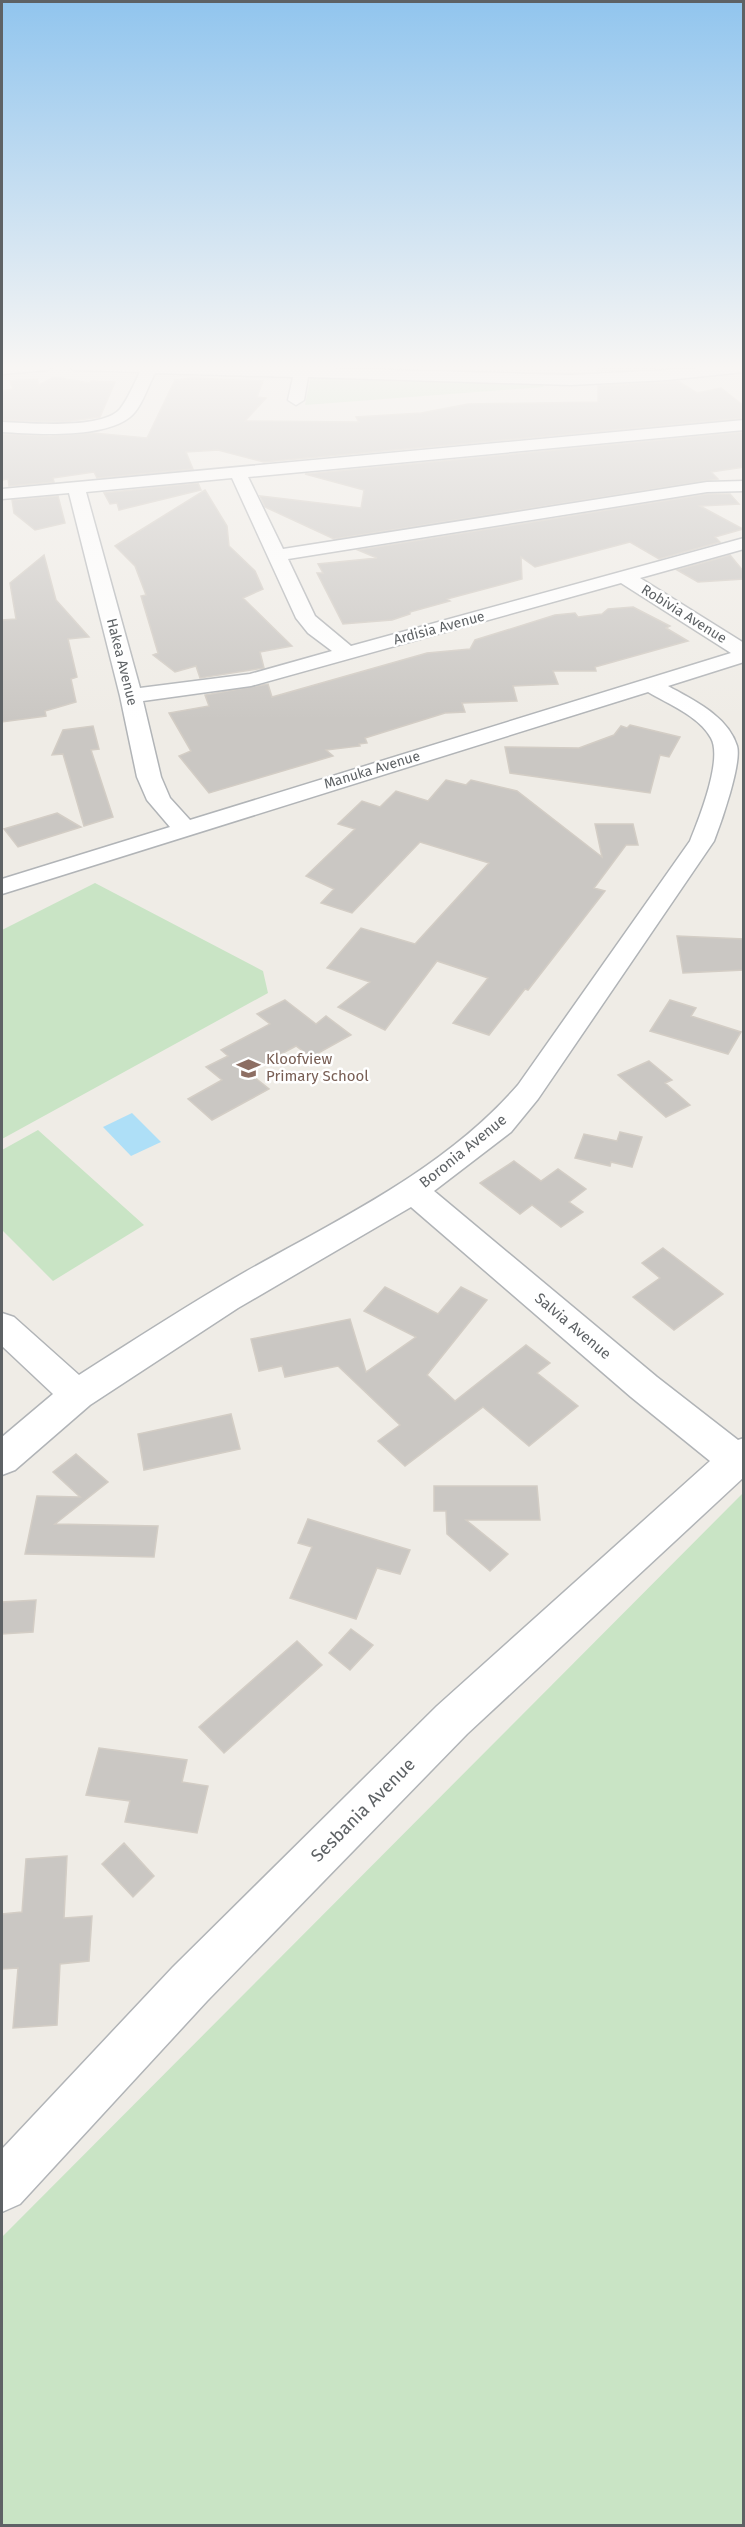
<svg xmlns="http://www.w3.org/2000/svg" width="745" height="2527" viewBox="0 0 745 2527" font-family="'Fira Sans',sans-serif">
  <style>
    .green { fill: #c9e4c5 }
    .water { fill: #aedff7 }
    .building { fill: #cac7c3; stroke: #d3cdc5; stroke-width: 1.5 }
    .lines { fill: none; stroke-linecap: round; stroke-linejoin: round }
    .minor-casing { stroke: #b1b4b7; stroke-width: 3 }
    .minor { fill: #fff; fill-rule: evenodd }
    .labels { text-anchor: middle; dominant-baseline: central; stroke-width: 5; stroke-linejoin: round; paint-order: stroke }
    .far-street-label { font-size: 14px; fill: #5e6265; stroke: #fff }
    .education-label { font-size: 15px; fill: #785e54; stroke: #fff; text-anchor: start }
    .street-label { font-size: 15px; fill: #5e6265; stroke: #fff }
    .near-street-label { font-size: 18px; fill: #5e6265; stroke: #fff }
  </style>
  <rect width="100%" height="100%" fill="#efece6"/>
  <path class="green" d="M311,376L540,382L544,387L305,405Z
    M95,883L263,971L268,993L2,1139V930Z
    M38,1130L144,1225L53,1281L2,1230V1150Z
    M743,1493V2525H2V2237Z"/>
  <path class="water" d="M132,1113L161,1142L131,1156L103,1127Z"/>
  <path class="building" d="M598,366H654L657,368L598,371Z
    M54,377L90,383L91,381L115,382L100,417L64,422L2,420V391L13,389L10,381L37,379L39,385Z
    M192,378L263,381L257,397L266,398L245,421L359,422L356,417L421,413L468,404L598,402V386L678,381L697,393L721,388L744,406V418L264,462L218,450L186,452L193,469L97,478L94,472L53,478L54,482L9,486L8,479L2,480V434L50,436L93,433L147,438L175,380Z
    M744,432V467L711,472L718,479L334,539L265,507L260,496L361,508L364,490L305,474Z
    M198,483L201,490L119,510L117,503L110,504L104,493Z
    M205,490L227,526L229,546L255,571L263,589L243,598L292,646L260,652L264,668L200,678L196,666L175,672L153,655L158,653L141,596L146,595L135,566L115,546Z
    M707,494H730L739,504L700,506L743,529L715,537L720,542L659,559L630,542L535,567L521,557L522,579L447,599L450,601L410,612V614L392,620L343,624L317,573H323L318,564L377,558L358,550Z
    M58,496L65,523L35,530L14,513L12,500Z
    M44,555L56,600L89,637L68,639L77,677L71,679L76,702L45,711L46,716L2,722V620L16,619L10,583Z
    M730,555L744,572V579L698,582L677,570Z
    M633,607L670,626L666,628L688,641L595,667L596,671H553L558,684L513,686L517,701L462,703L465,712L445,713L365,738L367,743L359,744L360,746L326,750L333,756L209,793L179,756L191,751L169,713L209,706L205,695L268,684L272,697L427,653L470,649L475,640L555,615L575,613L578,617L602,614L608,609Z
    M630,725L680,737L669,757L660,755L650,793L510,773L505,747L579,748L614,735L621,726L627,728Z
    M93,726L99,749L91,750L113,817L84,826L63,754L52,755L63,730Z
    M446,780L466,785L471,780L517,791L602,857L595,824H633L638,845H626L594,888L605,891L528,990L525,989L489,1035L453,1023L488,978L437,961L385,1030L338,1007L370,982L327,968L361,928L415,944L489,863L420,842L352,913L321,903L334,889L306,876L355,829L338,824L362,801L380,807L396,791L428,801Z
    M57,813L81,827L18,847L4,829Z
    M677,936L744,939V970L683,973Z
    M285,1000L316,1024L326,1016L351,1035L311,1057L296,1046L248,1072L269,1089L212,1120L188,1099L222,1080L206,1067L228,1056L221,1050L270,1024L257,1014Z
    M670,1000L696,1008L691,1016L741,1032L728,1054L650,1031Z
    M649,1061L672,1080L665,1083L690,1105L666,1117L618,1075Z
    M620,1132L642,1137L632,1167L611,1162L610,1166L575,1158L584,1134L617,1141Z
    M514,1161L541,1181L558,1169L586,1189L569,1202L583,1212L561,1227L532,1205L520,1214L480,1183Z
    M663,1248L723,1294L674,1330L633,1297L660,1278L642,1263Z
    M385,1287L438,1314L461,1287L487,1300L427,1375L455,1401L526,1345L550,1363L537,1373L578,1406L529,1446L483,1407L405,1466L378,1441L400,1425L338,1366L285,1377L282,1366L259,1371L251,1339L350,1319L366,1372L416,1337L364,1311Z
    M231,1414L240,1449L144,1470L138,1434Z
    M76,1454L108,1482L55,1524L158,1526L154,1557L25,1554L37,1496L80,1497L53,1472Z
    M434,1486H537L540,1520H466L508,1554L490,1571L447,1534L446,1511H434Z
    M308,1519L410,1550L400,1574L377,1568L356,1619L290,1598L312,1547L298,1543Z
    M36,1600L33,1632L2,1634V1602Z
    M351,1629L373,1645L350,1670L329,1653Z
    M297,1641L322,1665L224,1753L199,1727Z
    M99,1748L187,1760L182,1782L208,1786L197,1833L125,1822L130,1801L86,1795Z
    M124,1843L154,1876L133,1897L102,1864Z
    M67,1856L64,1918L92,1916L89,1961L60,1964L57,2025L13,2028L18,1968L2,1969V1914L22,1912L26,1859Z"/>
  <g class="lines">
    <defs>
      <path id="minor" d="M2,366H55L48,370L2,374Z
        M67,366H247L571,375L744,366V372L667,380L571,385L308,377L304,400L296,405L288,400L293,377L155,373C148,386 141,409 130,417C102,439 35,434 2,432V422C28,423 102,430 120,409C128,399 134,384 140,372L74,370Z
        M744,420V430L248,477L283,549L707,482L744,481V491L707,492L288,559L315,616L351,646L744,538V549L640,578L744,643V662L668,686C693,700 728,716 737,746C742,763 721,823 714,841L538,1099L511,1132L434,1191L657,1377L738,1440L744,1438V1477L467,1734L207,2001L20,2204L2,2212V2149L173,1967L437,1706L710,1461L631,1397L411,1207L238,1308L90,1405L15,1470L2,1475V1437L53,1394L2,1346V1313L14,1317L79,1375C134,1340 189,1304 245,1272C341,1218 445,1169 518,1085L690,841C699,819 723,759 711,738C699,716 668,704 648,692L2,894V879L170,827L147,800L137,777L120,696L69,493L2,499V489ZM232,478L296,618L308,633L332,651L250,674L140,688L86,492ZM621,583L731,653L190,820L170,798L161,777L143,701L251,686Z"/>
    </defs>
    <use href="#minor" class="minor-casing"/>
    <use href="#minor" class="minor"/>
  </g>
  <linearGradient id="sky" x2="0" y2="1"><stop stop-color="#91c5ee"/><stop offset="0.51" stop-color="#f8f6f4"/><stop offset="1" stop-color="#f8f6f4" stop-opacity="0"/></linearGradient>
  <rect width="745" height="720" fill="url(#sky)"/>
  <defs>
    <symbol id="school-bare" viewBox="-9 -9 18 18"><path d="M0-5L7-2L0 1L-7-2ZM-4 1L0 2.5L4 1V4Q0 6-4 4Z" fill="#8d6e63" stroke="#fff" stroke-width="2.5" paint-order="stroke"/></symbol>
  </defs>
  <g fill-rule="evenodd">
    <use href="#school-bare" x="232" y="1052" width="33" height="33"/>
  </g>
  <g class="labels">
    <g class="far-street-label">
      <text transform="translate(684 614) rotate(32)">Robivia Avenue</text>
      <text transform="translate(439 628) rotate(-15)">Ardisia Avenue</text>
      <text transform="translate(122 662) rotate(76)">Hakea Avenue</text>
      <text transform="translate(372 770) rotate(-17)">Manuka Avenue</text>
    </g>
    <g class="education-label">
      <text x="266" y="1059">Kloofview<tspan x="266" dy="17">Primary School</tspan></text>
    </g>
    <g class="street-label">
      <text transform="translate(463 1151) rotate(-39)">Boronia Avenue</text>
      <text transform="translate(573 1326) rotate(40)">Salvia Avenue</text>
    </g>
    <g class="near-street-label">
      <text transform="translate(363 1810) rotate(-45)">Sesbania Avenue</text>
    </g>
  </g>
  <rect width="745" height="2527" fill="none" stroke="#5e6265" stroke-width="6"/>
</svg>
